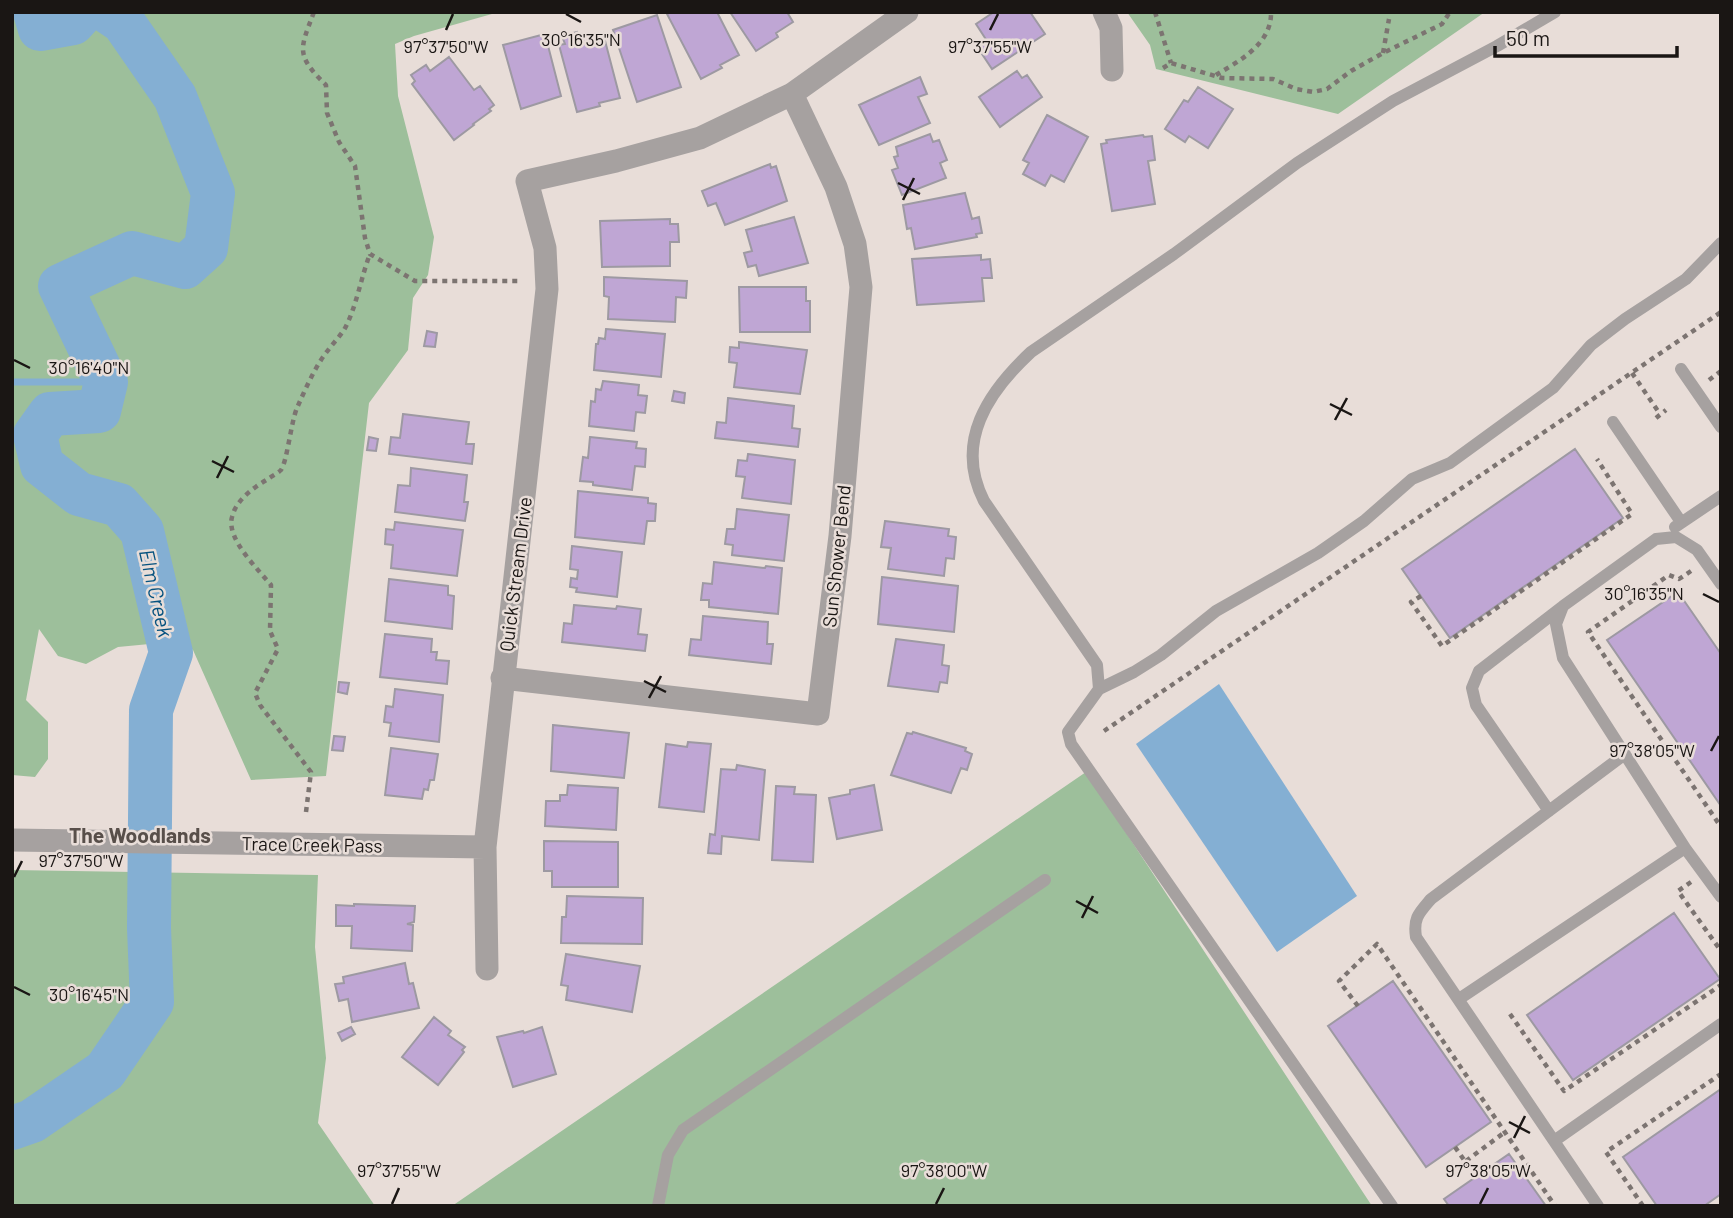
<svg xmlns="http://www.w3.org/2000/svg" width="1733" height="1218" viewBox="0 0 1733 1218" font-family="Barlow,sans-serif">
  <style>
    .green { fill: #9dbf9b }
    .water { fill: #84afd3 }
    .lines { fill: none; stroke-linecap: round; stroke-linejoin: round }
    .stream { stroke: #84afd3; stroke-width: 7 }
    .river { stroke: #84afd3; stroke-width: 44 }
    .building { fill: #bfa6d4; stroke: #9d99a2; stroke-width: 2 }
    .path { stroke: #7c7471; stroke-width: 4.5; stroke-dasharray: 5 5; stroke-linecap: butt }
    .service { stroke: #a6a1a0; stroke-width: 12 }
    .minor { stroke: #a6a1a0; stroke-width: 23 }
    .ticks { fill: none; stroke: #1a1614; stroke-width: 2.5 }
    .labels { text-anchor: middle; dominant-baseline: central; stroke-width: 5; stroke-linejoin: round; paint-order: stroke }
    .street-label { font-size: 19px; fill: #1a1614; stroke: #e8ddd8 }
    .water-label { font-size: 21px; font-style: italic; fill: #06527f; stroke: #e8ddd8 }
    .neighbourhood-label { font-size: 21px; font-weight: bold; fill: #584f4a; stroke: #e8ddd8 }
    .ticks-label { font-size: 18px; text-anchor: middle; fill: #1a1614; stroke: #e8ddd8; stroke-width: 5; stroke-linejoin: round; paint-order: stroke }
  </style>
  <rect width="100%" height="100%" fill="#e8ddd8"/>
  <path class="green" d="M12,12H499L414,36L395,44L398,96L434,237L428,275L413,298L408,350L369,403L326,776L251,780L193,650L181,641L118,647L86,664L58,656L39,629L26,700L48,722V759L35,777L12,775Z
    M1127,12H1485L1338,114L1156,69L1150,45Z
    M1086,772L1372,1206H452Z
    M12,870L318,875L315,947L326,1058L318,1123L375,1206H12Z"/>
  <path class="water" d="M1219,684L1357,896L1277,952L1136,744Z"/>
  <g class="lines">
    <path class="stream" d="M12,382H106"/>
    <path class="river" d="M35,12L40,29L73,23L83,12
      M12,1128L32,1121L105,1071L152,1002L149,928L151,710L171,653L142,531L119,505L79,494L42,465L35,435L50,414L99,411L106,382L60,286L132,253L185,267L206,248L213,193L175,97L123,22L108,12"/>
  </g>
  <path class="building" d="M671,12H717L739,55L720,65L722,68L701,79L667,14Z
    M730,12H787L793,22L776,33L778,37L756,51Z
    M994,12H1030L1045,34L992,69L978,48L987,41L976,24Z
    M657,15L681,87L637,102L613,30Z
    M577,32L579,40L603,33L620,98L599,103L600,106L577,112L559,45L565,44L562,36Z
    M545,34L561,96L521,109L503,45Z
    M449,57L474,90L480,86L494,105L489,109L491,111L473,124L474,125L454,140L412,84L415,81L411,75L426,65L430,71Z
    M1017,71L1022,78L1027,75L1042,97L1000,127L979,97Z
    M920,77L927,94L918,97L930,123L879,145L859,105Z
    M1198,87L1233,109L1208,148L1189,136L1185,142L1165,129L1184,100L1188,102Z
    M1047,115L1088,137L1064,182L1051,175L1045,186L1023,174L1029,163L1023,160Z
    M930,134L933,142L939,140L947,160L940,163L946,178L902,195L892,170L898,168L894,157L898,156L896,147Z
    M1143,135L1144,137L1152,136L1155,160L1148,161L1155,204L1112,211L1101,144L1107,143L1106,140Z
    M770,164L771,168L776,166L787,201L725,225L716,203L708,206L702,191Z
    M965,193L972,219L979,217L982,233L976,234L977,237L915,249L911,228L907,229L903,205Z
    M794,217L808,263L759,276L756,265L748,267L744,253L752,251L746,230Z
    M670,219V224H678L679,242H670V266L602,267L600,221Z
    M981,255V260L990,259L992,278H982L984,301L917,305L912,259Z
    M604,277L687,281L686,298L676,297L675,322L608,319L609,297L604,296Z
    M739,287H806V301H810V332H740Z
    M606,329L665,334L661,377L594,370L596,344H598L599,338L605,339Z
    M427,331L437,333L435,347L424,346Z
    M739,342L807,350L800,394L734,387L737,363L729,362L730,347L739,348Z
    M603,381L639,385L638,395L647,396L645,413L636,412L634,431L589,426L591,401L595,402L596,389L601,390Z
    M674,391L685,393L684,403L672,401Z
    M728,398L794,406L792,428L800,429L798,447L715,438L717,422L726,423Z
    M403,414L469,422L466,444H474L472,464L389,454L391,437L400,438Z
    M369,437L378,439L376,451L367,450Z
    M590,437L637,442L636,448L646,449L645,467L635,466L632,490L593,485V482L580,481L583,457L588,458Z
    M1575,449L1623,518L1450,638L1402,569Z
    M748,454L795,460L791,504L742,498L745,477L736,476L738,460L747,461Z
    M411,468L467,475L464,502H468L465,521L395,512L398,485L410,486Z
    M578,491L648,498V503L656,504L655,521H647L644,544L575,537Z
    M737,509L789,515L784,561L732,555L733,545L725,544L727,529H735Z
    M885,521L949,529L948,536L956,537L954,559L946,558L944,576L888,569L891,548L881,547Z
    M395,522L463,530L457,576L391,568L393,545L385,544L386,529L394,530Z
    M572,546L622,552L617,597L576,592L577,588L570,587L571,578L577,579L578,570L570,569Z
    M714,562L765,568L766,566L782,568L778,614L709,607V600H701L703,583L712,584Z
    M882,577L958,586L954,632L878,624Z
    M389,579L448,586V595L454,596L452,629L385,621Z
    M1678,592L1721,654V806L1607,640Z
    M574,605L616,609L617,606L641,609L638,634L647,635L645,651L562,642L564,623L572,624Z
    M703,616L768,622L767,644H773L771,664L689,655L691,639L701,640Z
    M385,634L432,639L431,652H437L436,660L449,661L447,684L380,677Z
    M896,639L944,645L942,665L949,666L947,683L940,682L938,692L888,686Z
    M339,682L349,683L347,694L338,692Z
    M395,689L443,695L439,742L389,736L391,723L384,722L386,706L393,707Z
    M553,725L629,733L624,778L551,771Z
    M913,732L966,748L965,751L972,754L967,770L961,768L951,793L891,775L907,733L912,734Z
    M334,736L345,737L343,751L332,750Z
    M688,742L711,744L704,812L659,807L666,744L687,747Z
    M391,748L438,754L434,780H430L428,790L424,789L422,799L385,795Z
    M737,765L765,770L759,840L722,836L721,854L708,853L710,834L715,835L721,769L736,770Z
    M568,785L618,788L616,830L545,826L546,801H560V795H567Z
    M874,785L882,830L837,839L829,798L850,794V790Z
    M776,786L795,787L794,794L816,795L813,862L772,860Z
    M544,841L618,842V887H552V871H544Z
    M567,896L643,898L642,944L561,943L562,917H566Z
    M354,904L415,906L414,922L407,924L413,925L412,951L351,948L352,926H336V905L354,906Z
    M1674,913L1720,979L1573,1080L1527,1015Z
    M566,954L640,966L632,1012L566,1000L568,986L561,985Z
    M405,963L409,984L413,983L419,1008L352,1022L348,999L339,1001L335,984L344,983L343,977Z
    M1393,981L1491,1122L1426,1167L1328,1026Z
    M434,1017L451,1031L448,1035L465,1047L462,1050L464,1052L438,1085L402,1057Z
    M351,1027L355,1034L342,1041L338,1033Z
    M542,1027L556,1074L513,1087L497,1037L523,1031L524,1033Z
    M1721,1089V1194L1704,1206H1657L1623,1157Z
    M1509,1154L1546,1206H1449L1444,1199Z"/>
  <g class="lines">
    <path class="path" d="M314,12C300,49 295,55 326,85L327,113L339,142L355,166L365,238L370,254L415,281H519
      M1155,12L1171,63
      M1383,53L1389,19
      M1163,68L1171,63L1222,78L1273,79L1296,89L1313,92L1327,89L1351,71L1383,53L1442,24L1450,12
      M1216,75C1239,61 1272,44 1271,12
      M1632,373L1660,414
      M1709,380L1721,371
      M1656,418L1666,410
      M1691,571L1679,579L1669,575L1588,632L1721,827
      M1421,596L1411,602L1442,646L1632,514L1597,459
      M1104,731L1721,312
      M306,812L311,772L260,705L255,693L278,649L270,631L271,585C258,569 226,539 232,517C236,500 253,488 268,479C272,476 278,473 281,470C287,462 291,422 297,408C304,392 312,374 321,360C328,349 337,340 344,330C356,309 361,277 370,254
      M1691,882L1678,891L1721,951
      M1358,1006L1339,981L1377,944L1555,1206
      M1510,1014L1564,1091L1721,985
      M1455,1147L1476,1177
      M1466,1161L1505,1132
      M1643,1206L1606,1152L1721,1074"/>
    <path class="service" d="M1681,369L1721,427
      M1613,422L1681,522
      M1675,527L1721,496
      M1721,584L1697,550L1676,537L1656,539L1563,606L1556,624L1563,658L1685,848L1721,897
      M1099,689L1134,672L1161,655L1216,611L1318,553L1364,521L1412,479L1450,463L1553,388L1591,345L1625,319L1686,279L1721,243
      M1549,811L1476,705L1472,688L1479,671L1562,607
      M1459,999L1685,848
      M1554,1141L1416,937C1413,918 1419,913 1431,899L1625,754
      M658,1206L668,1155L683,1130L1045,880
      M1392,1206L1071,744L1068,732L1099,689L1097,665L984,501C954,442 988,392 1031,352L1174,254L1297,163L1393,101L1497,46L1555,12
      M1598,1206L1554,1141L1721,1024"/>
    <path class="minor" d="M1104,12L1111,28L1112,70
      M502,678L818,714L840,536L861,287L855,244L836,187L792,94
      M12,840L485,847
      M487,969L485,847L547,289L545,248L527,181L616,161L700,138L792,94L907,12"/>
  </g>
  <path class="ticks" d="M566,14L581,22M446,30L453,14M990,30L998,14M898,183L920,194M903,200L914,178M14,360L30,368M1330,404L1352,415M1335,420L1347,398M212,461L234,472M217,478L228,456M1703,594L1719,602M644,681L666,692M649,698L661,676M1711,751L1719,736M14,877L22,861M1076,901L1098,913M1082,918L1093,896M14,987L30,995M1509,1122L1530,1133M1514,1138L1525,1116M392,1204L399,1188M936,1204L944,1188M1480,1204L1488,1188"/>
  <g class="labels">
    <g class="street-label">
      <text transform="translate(836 556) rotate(-84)">Sun Shower Bend</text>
      <text transform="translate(515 574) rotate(-83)">Quick Stream Drive</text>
      <text transform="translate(312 844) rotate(1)">Trace Creek Pass</text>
    </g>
    <g class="water-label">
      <text transform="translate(157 593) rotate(77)">Elm Creek</text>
    </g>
    <g class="neighbourhood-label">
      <text x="140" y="834">The Woodlands</text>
    </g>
  </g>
  <g class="ticks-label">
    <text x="581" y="46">30°16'35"N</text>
    <text x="446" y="53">97°37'50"W</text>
    <text x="990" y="53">97°37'55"W</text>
    <text x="89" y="374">30°16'40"N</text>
    <text x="1644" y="600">30°16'35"N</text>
    <text x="1652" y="757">97°38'05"W</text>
    <text x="81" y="867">97°37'50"W</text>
    <text x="89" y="1001">30°16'45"N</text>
    <text x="399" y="1177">97°37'55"W</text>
    <text x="944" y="1177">97°38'00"W</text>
    <text x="1488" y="1177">97°38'05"W</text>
  </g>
  <rect width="1733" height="1218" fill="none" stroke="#1a1614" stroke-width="28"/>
  <path d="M1495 46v10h182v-10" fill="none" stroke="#1a1614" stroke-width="3.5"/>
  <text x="1506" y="46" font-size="21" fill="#1a1614" stroke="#e8ddd8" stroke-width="5" paint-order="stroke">50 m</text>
</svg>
